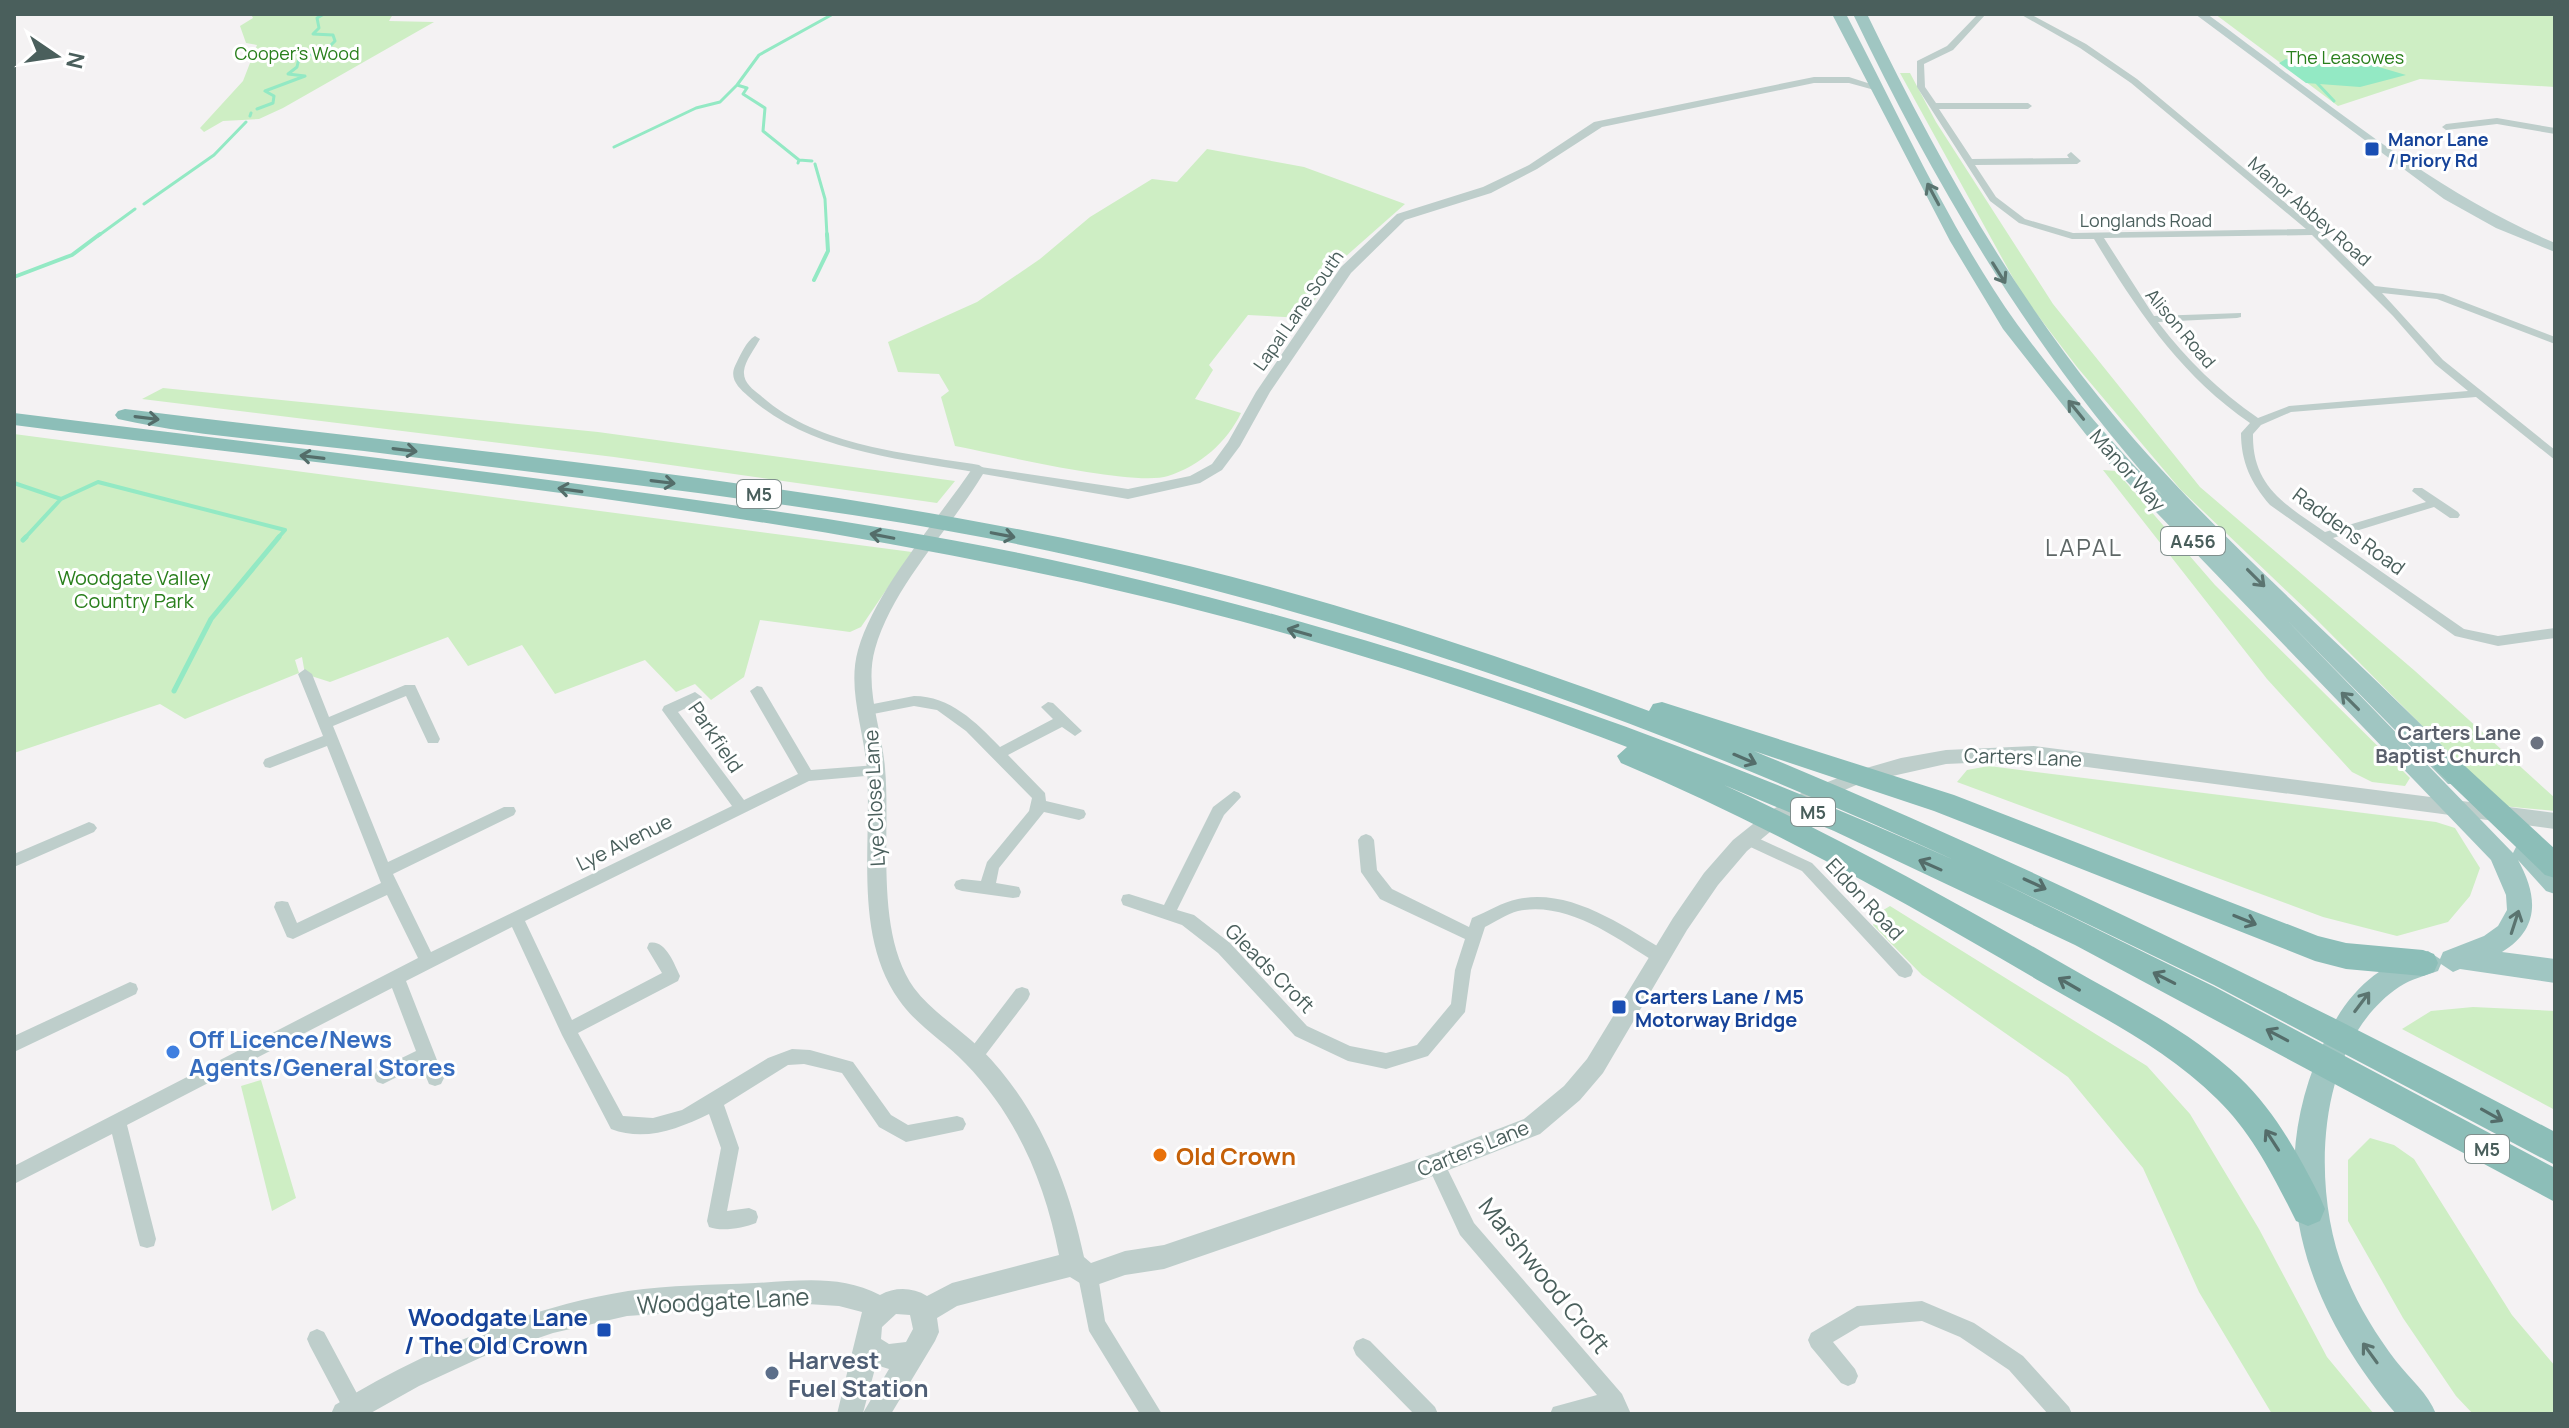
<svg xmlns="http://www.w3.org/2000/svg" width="2569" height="1428" viewBox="0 0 2569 1428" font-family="Manrope,sans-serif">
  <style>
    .green { fill: #ceeec4 }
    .water { fill: #93e9c4 }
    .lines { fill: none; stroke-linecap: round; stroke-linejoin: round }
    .stream-far2 { stroke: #93e9c4; stroke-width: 3 }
    .stream-far1 { stroke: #93e9c4; stroke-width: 4 }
    .stream { stroke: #93e9c4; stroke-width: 5 }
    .minor { fill: #bececb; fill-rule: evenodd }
    .tertiary { fill: #bececb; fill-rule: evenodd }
    .secondary { fill: #bccfcd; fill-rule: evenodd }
    .trunk { fill: #a0c6c2; fill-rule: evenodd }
    .motorway { fill: #8cbeb8; fill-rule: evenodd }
    .oneway { stroke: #5b7470 }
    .oneway2 { stroke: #546d6a }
    .transit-dot { fill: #1a4fb4; stroke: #fff; stroke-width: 3 }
    .worship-dot { fill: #6b7280; stroke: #fff; stroke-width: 3 }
    .shop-dot { fill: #3f7fe0; stroke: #fff; stroke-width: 3 }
    .food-dot { fill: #e8710a; stroke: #fff; stroke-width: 3 }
    .service-dot { fill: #5c6f8a; stroke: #fff; stroke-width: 3 }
    .labels { text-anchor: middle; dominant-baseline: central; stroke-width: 6; stroke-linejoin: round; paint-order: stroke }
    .far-park-label { font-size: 18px; fill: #297f1c; stroke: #fff }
    .far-transit-label { font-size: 18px; font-weight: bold; fill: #164399; stroke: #fff; text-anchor: start }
    .far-street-label { font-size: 18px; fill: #4a5f5c; stroke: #fff }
    .shield { fill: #fff; stroke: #808f8d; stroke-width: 2 }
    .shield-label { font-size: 18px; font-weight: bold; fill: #4a5f5c }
    .street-label { font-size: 20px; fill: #4a5f5c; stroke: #fff }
    .park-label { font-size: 20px; fill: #297f1c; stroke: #fff }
    .worship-label { font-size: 20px; font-weight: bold; fill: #5b616d; stroke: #fff; text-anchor: end }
    .transit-label { font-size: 20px; font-weight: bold; fill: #164399; stroke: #fff; text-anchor: start }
    .quarter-label { font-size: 24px; letter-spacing: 2px; fill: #5e6766; stroke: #fff }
    .near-shop-label { font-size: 24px; font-weight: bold; fill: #366cbe; stroke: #fff; text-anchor: start }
    .near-food-label { font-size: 24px; font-weight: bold; fill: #c56008; stroke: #fff; text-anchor: start }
    .near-street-label { font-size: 24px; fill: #4a5f5c; stroke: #fff }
    .near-transit-label { font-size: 24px; font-weight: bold; fill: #164399; stroke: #fff; text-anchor: end }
    .near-service-label { font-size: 24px; font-weight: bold; fill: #4e5e75; stroke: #fff; text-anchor: start }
  </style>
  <rect width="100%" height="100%" fill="#f4f2f3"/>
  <path class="green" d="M251,14H393L389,21L434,22L283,108L259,119L223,121L204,132L200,128L243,81L257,45L246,43L240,26L253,18Z
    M2215,14H2555V87L2420,79L2338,106Z
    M1900,73H1910L1936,122L2053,304L2200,487L2415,671L2555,798V811L2502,806L2315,618L2181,490L2077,367L2023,296Z
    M1207,149L1304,167L1405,204L1336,265L1304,318L1248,315L1209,365L1213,370L1195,399L1241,413C1227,442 1200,466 1168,476C1134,487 997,454 955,446L941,397L949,391L939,374L898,372L888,342L977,302L1040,259L1090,217L1152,179L1177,182Z
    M163,388L598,432L955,481L937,503L614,457L142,399Z
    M14,434L912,552L861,627L850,632L760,620L744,677L711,700L695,684L676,692L645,660L555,694L522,645L468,666L448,637L330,682L305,674L302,657L295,660L299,673L185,719L160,704L14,753Z
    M2103,470L2116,471L2215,585L2410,778L2405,786L2372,782L2352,772L2267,679Z
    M1989,766L2436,822L2455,828L2480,868L2470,896L2448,922L2397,936L2323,917L1957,782L1967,770Z
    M1890,906L2147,1066L2190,1114L2259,1229L2327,1357L2374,1414H2272L2199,1292L2143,1168L2068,1077L1922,975L1873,925L1880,912Z
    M2473,1007L2555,1011V1110L2402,1029L2431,1011Z
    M261,1080L296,1198L272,1211L241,1086Z
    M2370,1138L2394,1145L2414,1159L2512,1315L2555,1366V1414H2473L2456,1396L2403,1318L2348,1221V1160Z"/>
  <path class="water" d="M2333,57L2370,61L2372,65L2406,75L2360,87L2306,83L2279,63L2286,59L2316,66Z"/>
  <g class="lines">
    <path class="stream-far2" d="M2317,83L2334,101
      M257,109L273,103L274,96L265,91L305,76L288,74L297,67L299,58L325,51L335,41L333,35L313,34L319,28L317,18L324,14
      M250,116L251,113
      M614,147L696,108L720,102L737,85
      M799,160L812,161
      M798,163L799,160L763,131L765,108L743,94L747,88L737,85L759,55L833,14
      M815,164L825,199L827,236
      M144,204L214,155L246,122
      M98,236L135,209"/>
    <path class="stream-far1" d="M14,277L72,255L100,234
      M814,280L828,251L827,234
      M14,483L61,499L24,539
      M61,499L98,482L285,530L277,539"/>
    <path class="stream" d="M23,540L26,537
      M174,691L211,619L279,537"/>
    <path class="minor" d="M1978,14H1986L1953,50L1924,64L1925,87L1936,103H2028L2032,106L2028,109H1939L1972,159L2069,158L2067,155L2071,152L2081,161L2077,164L1975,165L1996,197L2025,219L2073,233L2306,229L2131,83L2080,48L2020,14H2030L2086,44L2137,79L2318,230L2375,286L2443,294L2555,337V344L2437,299L2382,293L2443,360L2555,450V460L2476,397L2291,412L2261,425L2253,434C2252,487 2286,505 2325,532L2426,502L2412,491L2414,488H2422L2458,512L2460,515L2458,518H2450L2434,507L2333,538L2464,629L2498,636L2555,628V638L2498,646L2455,636L2270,505C2251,483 2241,462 2241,433L2250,423C2180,375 2137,310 2094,239H2072L2019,223L1990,201L1917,87V61L1947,46ZM2312,235L2393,316L2435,364L2468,391L2289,406L2258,418C2219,391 2187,360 2158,322L2237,318L2241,317V313L2154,316L2104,238Z
      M2497,118L2555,128V134L2497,124L2446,130L2442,127L2446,124Z
      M755,336L760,339C755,348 745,361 744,371C743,383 753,389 760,395C817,447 907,453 979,465L985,469L979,473C901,459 809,452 748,396C739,388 729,379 735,366C740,356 746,341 755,336Z
      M305,669L312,674L329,717L405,685H415L440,739L438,743H428L406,696L333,726L388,862L504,807H514L516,811L514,815L393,874L431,952L732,806L662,710L664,706L695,692L702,697L700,701L678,712L744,800L798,774L750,691L757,686L762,687L811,770L877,765L882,766L884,770L882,774L877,775L809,781L525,921L572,1020L662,973L647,948L649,943C665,939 674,963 680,976L678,981L578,1033L623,1116L653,1118L682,1110L768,1058L792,1049L810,1050L853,1062L891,1115L908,1125L957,1116L963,1118L966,1124L963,1130L906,1142L879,1127L842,1073L804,1064L788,1065L724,1105L739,1148L727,1211L749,1208L756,1211L758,1217L756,1223C743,1228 722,1232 709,1227L707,1221L721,1148L709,1114C678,1129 645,1142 611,1129L562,1035L512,927L406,981L444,1078L441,1084L435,1086L429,1084L421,1065L383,1084L377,1082L374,1076L377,1070L416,1051L392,988L127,1125L156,1239L154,1246L147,1248L140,1246L138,1239L112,1134L14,1184V1166L418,958L387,895L293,939L287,937L274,907L276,902L282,901L288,902L297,923L381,883L327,746L270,768L265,767L263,763L265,759L323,736L298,674Z
      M914,696C950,696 976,722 1000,747L1053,719L1041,707L1048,702L1053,703L1082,731L1075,736L1062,727L1008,755L1045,793L1046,801L1084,810L1086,814L1084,818L1079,820L1044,812L999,868L996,883L1019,887L1021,892L1019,897L1013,898L962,891L956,889L954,885L956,881L962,879L981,881L987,862L1029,811L1032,798L966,731L937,710L914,706L868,715L861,710L868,705Z
      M1234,791L1239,793L1241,797L1224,815L1177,910L1194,915L1230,943L1307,1026L1350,1046L1386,1053L1417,1045L1451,1004L1455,970L1465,939L1380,899L1361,872L1358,840L1361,836L1366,834L1371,836L1374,840L1377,870L1392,889L1469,927L1472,918C1487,912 1502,902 1518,899C1571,888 1623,926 1667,952L1669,957L1667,962L1661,964L1655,962C1616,938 1568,901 1518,911C1507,914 1495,922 1485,927L1471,970L1465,1012L1428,1056L1386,1069L1348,1061L1295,1036L1218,953L1182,925L1123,905L1121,900L1123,895L1129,894L1164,905L1213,807Z
      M89,822L94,824L97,828L94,832L14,867V854Z
      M1749,834L1812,863L1911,966L1913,971L1911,976L1905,978L1899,976L1802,871L1744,844L1741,840L1744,836Z
      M130,982L136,984L138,989L136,994L14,1052V1036Z
      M1022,987L1028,989L1030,994L1028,999L980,1062L974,1065L968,1062L965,1057L968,1052L1016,989Z
      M1436,1155L1442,1158L1474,1223L1622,1394L1631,1414H1550L1553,1407L1597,1395L1460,1235L1427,1164L1430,1158Z
      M1088,1266L1095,1269L1098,1276L1105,1321L1162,1414H1140L1089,1331L1078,1276L1081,1269Z
      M1922,1301L1974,1323L2023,1356L2069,1407L2072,1414H2048L2009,1370L1960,1337L1922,1321L1860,1326L1833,1342L1855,1369L1858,1376L1855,1383L1848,1386L1841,1383L1811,1347L1808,1340L1811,1333L1857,1306Z
      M317,1329L324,1332L361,1401L364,1408L362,1414H346L310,1346L307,1339L310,1332Z
      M1363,1338L1370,1341L1435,1407L1438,1414H1414L1356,1355L1353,1348L1356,1341Z"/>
    <path class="tertiary" d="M1814,77H1849L1883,88L1878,91L1849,83H1814L1602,127L1537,169L1491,193L1405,220L1351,273L1270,392L1240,446L1222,470L1200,483L1128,499L983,474C949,531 894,584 875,649C864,688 882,729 885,768C891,834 874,932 914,988C932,1012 959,1028 981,1049C1037,1105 1068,1180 1084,1257L1091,1263L1125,1251L1164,1245L1436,1153L1524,1119L1564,1086L1587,1059L1673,918L1704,873L1733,840L1768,812L1807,790L1856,771L1901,758L1946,750L2034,746L2555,813V829L2034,760L1946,764L1861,783L1821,800L1781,823L1747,851L1718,885L1687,930L1603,1073L1580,1100L1540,1134L1436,1175L1164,1269L1125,1275L1088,1288L1070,1277L957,1306L937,1318L939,1332L935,1341L891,1414H837L862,1312L839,1306L807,1304L627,1316L553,1333L482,1357L419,1386L369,1414H331L335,1405C425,1351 523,1308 628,1291C670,1285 713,1285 755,1283C798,1281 840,1274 880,1295C895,1287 912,1287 927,1296L952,1283L1059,1255C1045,1183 1017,1116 965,1063C944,1041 916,1025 899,1000C853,935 872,844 867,770C864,730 847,689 858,650C876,588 938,520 974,466L1128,489L1190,476L1212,464L1228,442L1256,392L1341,267L1397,214L1483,187L1529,165L1594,122ZM896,1314L910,1315L913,1329L906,1342L889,1344L881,1339L882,1327ZM876,1365L889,1369L863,1413Z"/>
    <path class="secondary" d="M2195,14H2207C2319,95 2427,189 2555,243V252L2496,228L2444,199Z"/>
    <path class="trunk" d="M1832,14H1846C1899,115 1951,232 2017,324C2061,384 2111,442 2163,496C2033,351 1937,189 1853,14H1867C1932,148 2004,279 2098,396C2207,532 2345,644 2466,770L2469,777L2466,784H2448L2277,610L2513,853L2517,845C2535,839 2543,853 2555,865V894L2546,891L2518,860C2538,896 2540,929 2502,952L2555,959V983L2460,969L2453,972L2441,964L2438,971C2424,976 2411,979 2399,987C2314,1044 2310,1194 2347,1278C2359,1307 2377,1336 2396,1361C2410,1379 2428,1393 2436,1414H2396C2306,1307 2262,1183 2321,1049C2343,998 2373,964 2428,951L2440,959L2443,952L2484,936L2498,926L2507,910L2506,895L2491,860L2106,460L2003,329L1950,241Z"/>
    <path class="motorway" d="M125,409C453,450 786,478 1110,548C1293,587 1473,646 1649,711L1653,704L1662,702L1954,795L2318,936L2346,943L2423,950L2434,954L2438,963L2434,972L2423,976L2346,969L2315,961L1934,811L1754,751C2028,864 2293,994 2555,1132V1165L2214,985L1992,878L2215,987L2555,1168V1202L2075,945L1834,831L1724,785C1842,839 1955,902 2067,966C2126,1000 2189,1030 2239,1077C2275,1111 2298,1154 2320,1197L2325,1209L2320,1221L2308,1226L2296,1221C2274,1177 2252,1133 2217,1099C2167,1049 2101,1017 2041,982C1904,901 1767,825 1621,763L1617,756L1627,747C1430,671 1222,610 1015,568C685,500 348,468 14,425V413C207,437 400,460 593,486C735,505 878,524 1019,553C1342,620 1654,726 1954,860C1618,706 1268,584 903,523C724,494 543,474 364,451C283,441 197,437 118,419L115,415L118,411Z
      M2444,752L2453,755L2555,849V878L2545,875L2435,769L2431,762L2435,755Z"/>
  </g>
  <defs><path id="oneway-shaft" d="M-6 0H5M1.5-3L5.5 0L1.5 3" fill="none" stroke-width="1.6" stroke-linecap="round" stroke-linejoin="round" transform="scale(2)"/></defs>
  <g class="oneway">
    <use href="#oneway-shaft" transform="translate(1933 194) rotate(-118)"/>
    <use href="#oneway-shaft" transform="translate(1999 273) rotate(58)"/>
    <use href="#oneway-shaft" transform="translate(2076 410) rotate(-129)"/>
    <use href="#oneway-shaft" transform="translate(2256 578) rotate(45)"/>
    <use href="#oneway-shaft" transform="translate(2350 701) rotate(-135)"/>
    <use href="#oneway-shaft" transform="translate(2515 922) rotate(-72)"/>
    <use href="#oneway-shaft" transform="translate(2362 1002) rotate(-53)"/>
    <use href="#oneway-shaft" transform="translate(2370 1353) rotate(-126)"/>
  </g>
  <g class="oneway2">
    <use href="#oneway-shaft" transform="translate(147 418) rotate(7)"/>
    <use href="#oneway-shaft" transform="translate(405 450) rotate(7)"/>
    <use href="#oneway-shaft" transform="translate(312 457) rotate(-173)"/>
    <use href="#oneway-shaft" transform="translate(663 482) rotate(7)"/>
    <use href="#oneway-shaft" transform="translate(570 490) rotate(-172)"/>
    <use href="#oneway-shaft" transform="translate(1003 535) rotate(11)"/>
    <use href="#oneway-shaft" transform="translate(882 536) rotate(-169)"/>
    <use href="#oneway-shaft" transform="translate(1299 632) rotate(-164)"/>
    <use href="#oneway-shaft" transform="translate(1745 759) rotate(23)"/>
    <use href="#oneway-shaft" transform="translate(1930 865) rotate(-156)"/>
    <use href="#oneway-shaft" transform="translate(2035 884) rotate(25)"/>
    <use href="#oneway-shaft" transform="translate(2245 920) rotate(22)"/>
    <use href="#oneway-shaft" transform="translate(2164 978) rotate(-153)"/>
    <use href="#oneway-shaft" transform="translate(2069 984) rotate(-150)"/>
    <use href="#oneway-shaft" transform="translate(2277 1035) rotate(-152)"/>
    <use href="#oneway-shaft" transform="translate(2492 1115) rotate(29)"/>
    <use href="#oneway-shaft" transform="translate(2272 1140) rotate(-123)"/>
  </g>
  <g class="transit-dot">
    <rect x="2364" y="141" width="16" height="16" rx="4"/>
    <rect x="1611" y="999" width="16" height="16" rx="4"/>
    <rect x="596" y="1322" width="16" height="16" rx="4"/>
  </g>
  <circle class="worship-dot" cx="2537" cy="743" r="8"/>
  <circle class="shop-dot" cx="173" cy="1052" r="8"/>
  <circle class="food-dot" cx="1160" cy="1155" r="8"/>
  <circle class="service-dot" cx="772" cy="1373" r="8"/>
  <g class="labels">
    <g class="far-park-label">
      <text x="297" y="53">Cooper's Wood</text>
      <text x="2345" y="57">The Leasowes</text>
    </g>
    <g class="far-transit-label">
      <text x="2388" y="139">Manor Lane<tspan x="2388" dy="21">/ Priory Rd</tspan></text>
    </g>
    <g class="far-street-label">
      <text transform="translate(2310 211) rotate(41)">Manor Abbey Road</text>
      <text x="2146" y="220">Longlands Road</text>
      <text transform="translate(1298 310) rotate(-55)">Lapal Lane South</text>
      <text transform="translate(2181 328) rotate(50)">Alison Road</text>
    </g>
    <g class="shield">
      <rect x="737" y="480" width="44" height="28" rx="6"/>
      <rect x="2161" y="527" width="64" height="28" rx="6"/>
      <rect x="1791" y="798" width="44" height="28" rx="6"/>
      <rect x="2465" y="1135" width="44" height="28" rx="6"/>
    </g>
    <g class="shield-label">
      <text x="759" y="494">M5</text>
      <text x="2193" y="541">A456</text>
      <text x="1813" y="812">M5</text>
      <text x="2487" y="1149">M5</text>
    </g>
    <g class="street-label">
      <text transform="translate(2128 470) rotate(48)">Manor Way</text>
      <text transform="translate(2349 531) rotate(36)">Raddens Road</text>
      <text transform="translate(716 737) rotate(56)">Parkfield</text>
      <text transform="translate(2023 757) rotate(2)">Carters Lane</text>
      <text transform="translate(874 798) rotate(-93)">Lye Close Lane</text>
      <text transform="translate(624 842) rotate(-26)">Lye Avenue</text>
      <text transform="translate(1865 899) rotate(47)">Eldon Road</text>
      <text transform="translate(1270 968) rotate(45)">Gleads Croft</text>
      <text transform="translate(1473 1148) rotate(-22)">Carters Lane</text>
    </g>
    <g class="park-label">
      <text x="134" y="577">Woodgate Valley<tspan x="134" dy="23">Country Park</tspan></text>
    </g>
    <g class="worship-label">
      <text x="2521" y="732">Carters Lane<tspan x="2521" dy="23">Baptist Church</tspan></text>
    </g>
    <g class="transit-label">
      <text x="1635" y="996">Carters Lane / M5<tspan x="1635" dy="23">Motorway Bridge</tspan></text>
    </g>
    <g class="quarter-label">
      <text x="2084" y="546">LAPAL</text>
    </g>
    <g class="near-shop-label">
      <text x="189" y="1038">Off Licence/News<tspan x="189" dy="28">Agents/General Stores</tspan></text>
    </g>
    <g class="near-food-label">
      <text x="1176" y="1155">Old Crown</text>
    </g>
    <g class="near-street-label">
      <text transform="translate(1545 1275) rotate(51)">Marshwood Croft</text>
      <text transform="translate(723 1300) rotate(-3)">Woodgate Lane</text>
    </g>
    <g class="near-transit-label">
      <text x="588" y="1316">Woodgate Lane<tspan x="588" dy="28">/ The Old Crown</tspan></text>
    </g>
    <g class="near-service-label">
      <text x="788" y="1359">Harvest<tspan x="788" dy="28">Fuel Station</tspan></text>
    </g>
  </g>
  <rect width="2569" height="1428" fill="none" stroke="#4a5f5c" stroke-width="32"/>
  <g transform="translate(56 56) rotate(103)" stroke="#ffffff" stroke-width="6" paint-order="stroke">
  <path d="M0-6L14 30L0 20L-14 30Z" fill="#4a5f5c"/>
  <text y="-12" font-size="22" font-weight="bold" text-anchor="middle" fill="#4a5f5c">N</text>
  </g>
</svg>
